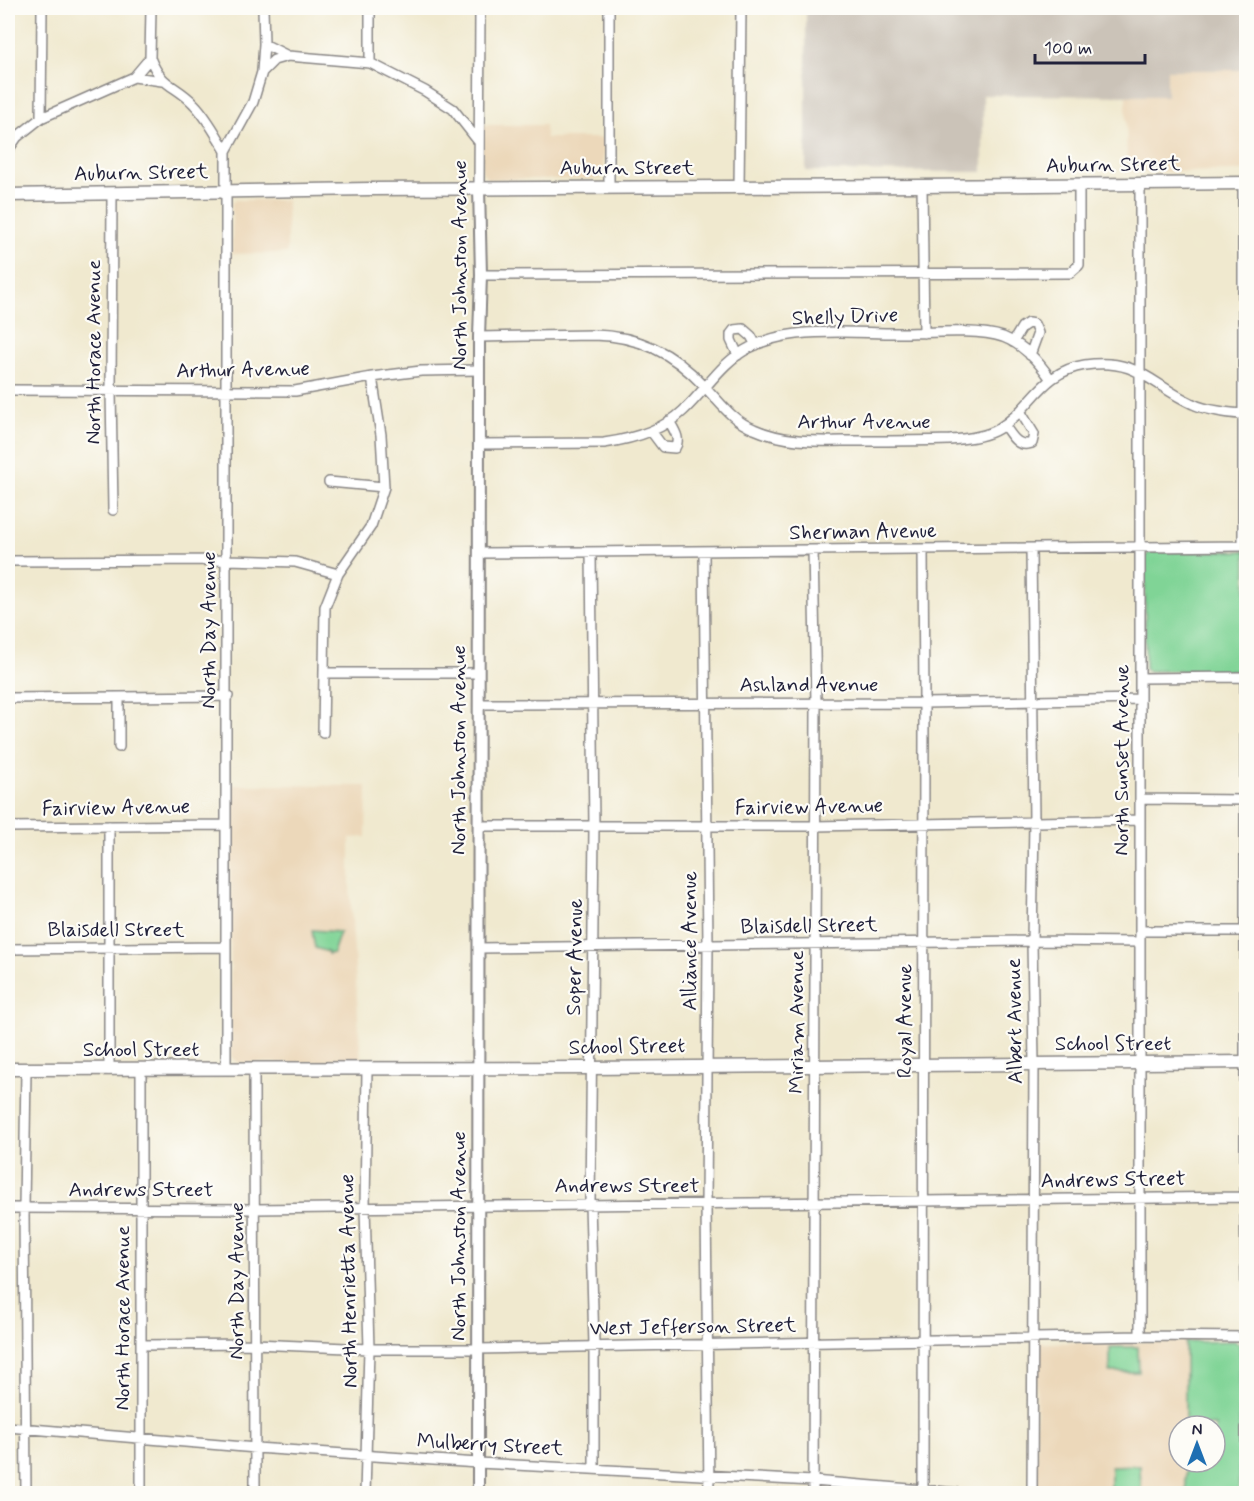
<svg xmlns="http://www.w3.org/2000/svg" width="1254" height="1501" viewBox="0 0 1254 1501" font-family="Mynerve,sans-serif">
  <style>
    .built { fill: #ecd8ba }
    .industrial { fill: #cbc3b8 }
    .green { fill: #80d496; stroke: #517b68; stroke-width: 1.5 }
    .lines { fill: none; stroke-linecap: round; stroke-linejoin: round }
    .minor-casing { stroke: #898685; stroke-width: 12 }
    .tertiary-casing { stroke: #898685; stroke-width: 14 }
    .secondary-casing { stroke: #898685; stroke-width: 15 }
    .minor { stroke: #fff; stroke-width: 9 }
    .tertiary { stroke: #fff; stroke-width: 10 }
    .secondary { stroke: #fff; stroke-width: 12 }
    .labels { text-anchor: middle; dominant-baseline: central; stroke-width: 4.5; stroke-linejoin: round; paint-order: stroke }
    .street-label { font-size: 21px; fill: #22223b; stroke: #fdfcf7 }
  </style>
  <rect width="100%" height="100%" fill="#fdfcf7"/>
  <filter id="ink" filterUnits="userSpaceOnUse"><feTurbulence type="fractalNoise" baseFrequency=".0167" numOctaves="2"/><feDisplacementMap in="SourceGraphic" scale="12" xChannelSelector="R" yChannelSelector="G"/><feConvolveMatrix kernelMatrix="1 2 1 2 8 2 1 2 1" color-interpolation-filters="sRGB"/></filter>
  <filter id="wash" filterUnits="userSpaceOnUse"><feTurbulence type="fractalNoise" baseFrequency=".008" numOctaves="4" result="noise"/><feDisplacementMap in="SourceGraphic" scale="24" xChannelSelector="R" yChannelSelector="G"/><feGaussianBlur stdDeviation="1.35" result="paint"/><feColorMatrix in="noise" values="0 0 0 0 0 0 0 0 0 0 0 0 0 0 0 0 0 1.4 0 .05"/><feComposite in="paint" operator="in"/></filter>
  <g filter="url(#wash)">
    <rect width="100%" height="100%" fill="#f0e9cf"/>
    <path class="built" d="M1167,70H1246V171L1127,172L1126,96H1167Z
      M482,125H545L546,138H604L603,176L599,179H489L484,175L482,170Z
      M235,200H287V253L232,254V203Z
      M230,785L367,786L366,837L350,838V890L361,1062L238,1063L231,1057Z
      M1185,1342V1426H1179V1462H1186V1493L1071,1494L1037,1490L1036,1345L1039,1343Z"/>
    <path class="industrial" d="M806,8H1246V70H1167V96L983,95V172L806,171Z"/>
    <path class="green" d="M1246,551V671H1147L1145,669V557L1150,552Z
      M312,930L340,932L333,953L328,954V952L315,948Z
      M1235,1341L1240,1345L1239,1493H1186V1462H1215V1426H1185V1342Z
      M1110,1347H1138L1139,1372H1110Z
      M1140,1465L1141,1491L1111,1490V1466Z"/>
  </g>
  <g filter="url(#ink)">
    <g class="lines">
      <defs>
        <path id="minor" d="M609,8V188
          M288,56L370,63L425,91L453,109L479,142
          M150,58L151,8
          M370,63V8
          M262,71L264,44
          M134,77L162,81
          M41,118L42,8
          M8,150L17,137L41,118L134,77L150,58C162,88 175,84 194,104C207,117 216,135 226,151V1069
          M226,151L253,102L262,72L274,60L288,56L264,44L263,8
          M1140,184V1336
          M922,186L924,333
          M739,187L741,8
          M479,188L480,8
          M112,194L111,391L113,510
          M481,275L1070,273L1079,265V185
          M479,337L594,335C639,336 672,352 703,385C720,402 731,420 754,429C788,444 822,441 858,441C889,441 919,441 950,440C966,439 985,437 998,429C1033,408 1040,372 1085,365C1138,357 1151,385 1193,404C1205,410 1233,414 1246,414
          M1013,342L1022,327L1028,323L1034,324L1038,333L1030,355
          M738,355L731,340V334L734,330L743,329L751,336L756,345
          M8,390L295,391L372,377L421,371L479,370
          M1004,425C1012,436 1017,448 1032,443L1034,434L1020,411
          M651,431L663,447L675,448C681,439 674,430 669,421
          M479,444L604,443C632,439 662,431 683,411C706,390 721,362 749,348C764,340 780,336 797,334C830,330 865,333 898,333C927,333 976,328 1003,337C1024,345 1038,361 1050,378
          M329,482L384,487
          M1243,546V183
          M923,549L924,703L923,1494
          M1031,549L1034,822L1032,941L1034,1064L1032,1494
          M813,550L816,702L813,1494
          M704,552L708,946L706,1204L709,1494
          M480,553L1246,546
          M591,553L594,827L590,1204L594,1345V1469
          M8,561L227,560L295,562L338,574
          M324,673H478
          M1245,677V1197L1246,1287
          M1140,678L1246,677
          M119,697V747
          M8,698L228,696
          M479,704L924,703L1140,699
          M323,733L325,607L338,574L371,526L384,487L381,435L372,377
          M1140,799L1246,800
          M109,826V1070
          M479,826H814L1140,820
          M8,827L225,825
          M1140,931H1246
          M479,948L1032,941L1140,942
          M8,949L225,947
          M254,1069L255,1494
          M26,1070L24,1208L26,1494
          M8,1208L255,1209L1246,1197
          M141,1345L255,1344L369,1349H478L1140,1336L1246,1337
          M8,1427L256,1448L478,1463L813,1481L971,1494
          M141,1494V1070
          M365,1494L369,1349L365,1207L367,1069
          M1246,1494V1428"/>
        <path id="tertiary" d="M478,1494L479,337L481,275L479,188"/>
        <path id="secondary" d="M8,195L370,189L922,186L1246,183
          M8,1069L591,1068L1246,1062"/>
      </defs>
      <use href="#minor" class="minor-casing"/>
      <use href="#tertiary" class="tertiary-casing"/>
      <use href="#secondary" class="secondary-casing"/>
      <use href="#minor" class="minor"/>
      <use href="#tertiary" class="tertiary"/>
      <use href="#secondary" class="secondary"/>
    </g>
  </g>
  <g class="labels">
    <g class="street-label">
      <text transform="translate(1113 165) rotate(-1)">Auburn Street</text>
      <text x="627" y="168">Auburn Street</text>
      <text transform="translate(141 173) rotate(-1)">Auburn Street</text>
      <text transform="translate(460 265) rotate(-90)">North Johnston Avenue</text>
      <text transform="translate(845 317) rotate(-2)">Shelly Drive</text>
      <text transform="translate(94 352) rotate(-90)">North Horace Avenue</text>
      <text transform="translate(243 370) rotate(-1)">Arthur Avenue</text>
      <text x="864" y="422">Arthur Avenue</text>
      <text transform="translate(863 532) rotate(-1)">Sherman Avenue</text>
      <text transform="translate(209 630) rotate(-90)">North Day Avenue</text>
      <text x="809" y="685">Ashland Avenue</text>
      <text transform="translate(459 750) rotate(-90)">North Johnston Avenue</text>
      <text transform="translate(1122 760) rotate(-90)">North Sunset Avenue</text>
      <text transform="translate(809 807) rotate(-1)">Fairview Avenue</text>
      <text transform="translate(116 808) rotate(-1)">Fairview Avenue</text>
      <text transform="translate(809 926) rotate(-1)">Blaisdell Street</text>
      <text x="116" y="930">Blaisdell Street</text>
      <text transform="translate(690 941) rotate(-90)">Alliance Avenue</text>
      <text transform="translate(575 957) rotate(-89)">Soper Avenue</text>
      <text transform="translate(905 1021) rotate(-90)">Royal Avenue</text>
      <text transform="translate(1015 1021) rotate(-91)">Albert Avenue</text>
      <text transform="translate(797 1022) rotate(-90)">Miriam Avenue</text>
      <text x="1113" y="1044">School Street</text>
      <text transform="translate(627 1047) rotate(-1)">School Street</text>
      <text x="141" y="1050">School Street</text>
      <text transform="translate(1113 1180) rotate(-1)">Andrews Street</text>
      <text x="627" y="1186">Andrews Street</text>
      <text x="141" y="1190">Andrews Street</text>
      <text transform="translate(459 1236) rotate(-90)">North Johnston Avenue</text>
      <text transform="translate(237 1281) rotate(-90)">North Day Avenue</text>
      <text transform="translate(349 1281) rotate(-91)">North Henrietta Avenue</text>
      <text transform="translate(123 1318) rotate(-90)">North Horace Avenue</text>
      <text transform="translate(693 1327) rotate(-1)">West Jefferson Street</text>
      <text transform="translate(490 1445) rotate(3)">Mulberry Street</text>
    </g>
  </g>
  <rect width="1254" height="1501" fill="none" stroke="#fdfcf7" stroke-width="30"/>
  <g transform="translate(1197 1444)"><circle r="28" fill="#fdfcf7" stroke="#a5a5ac" stroke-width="1.5"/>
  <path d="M0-4.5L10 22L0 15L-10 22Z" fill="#1f6fb2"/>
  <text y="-9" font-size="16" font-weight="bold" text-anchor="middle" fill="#22223b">N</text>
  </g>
  <path d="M1035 54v9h110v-9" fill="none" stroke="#22223b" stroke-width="3"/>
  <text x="1044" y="54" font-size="18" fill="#22223b" stroke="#fdfcf7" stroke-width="4.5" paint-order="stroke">100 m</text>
</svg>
